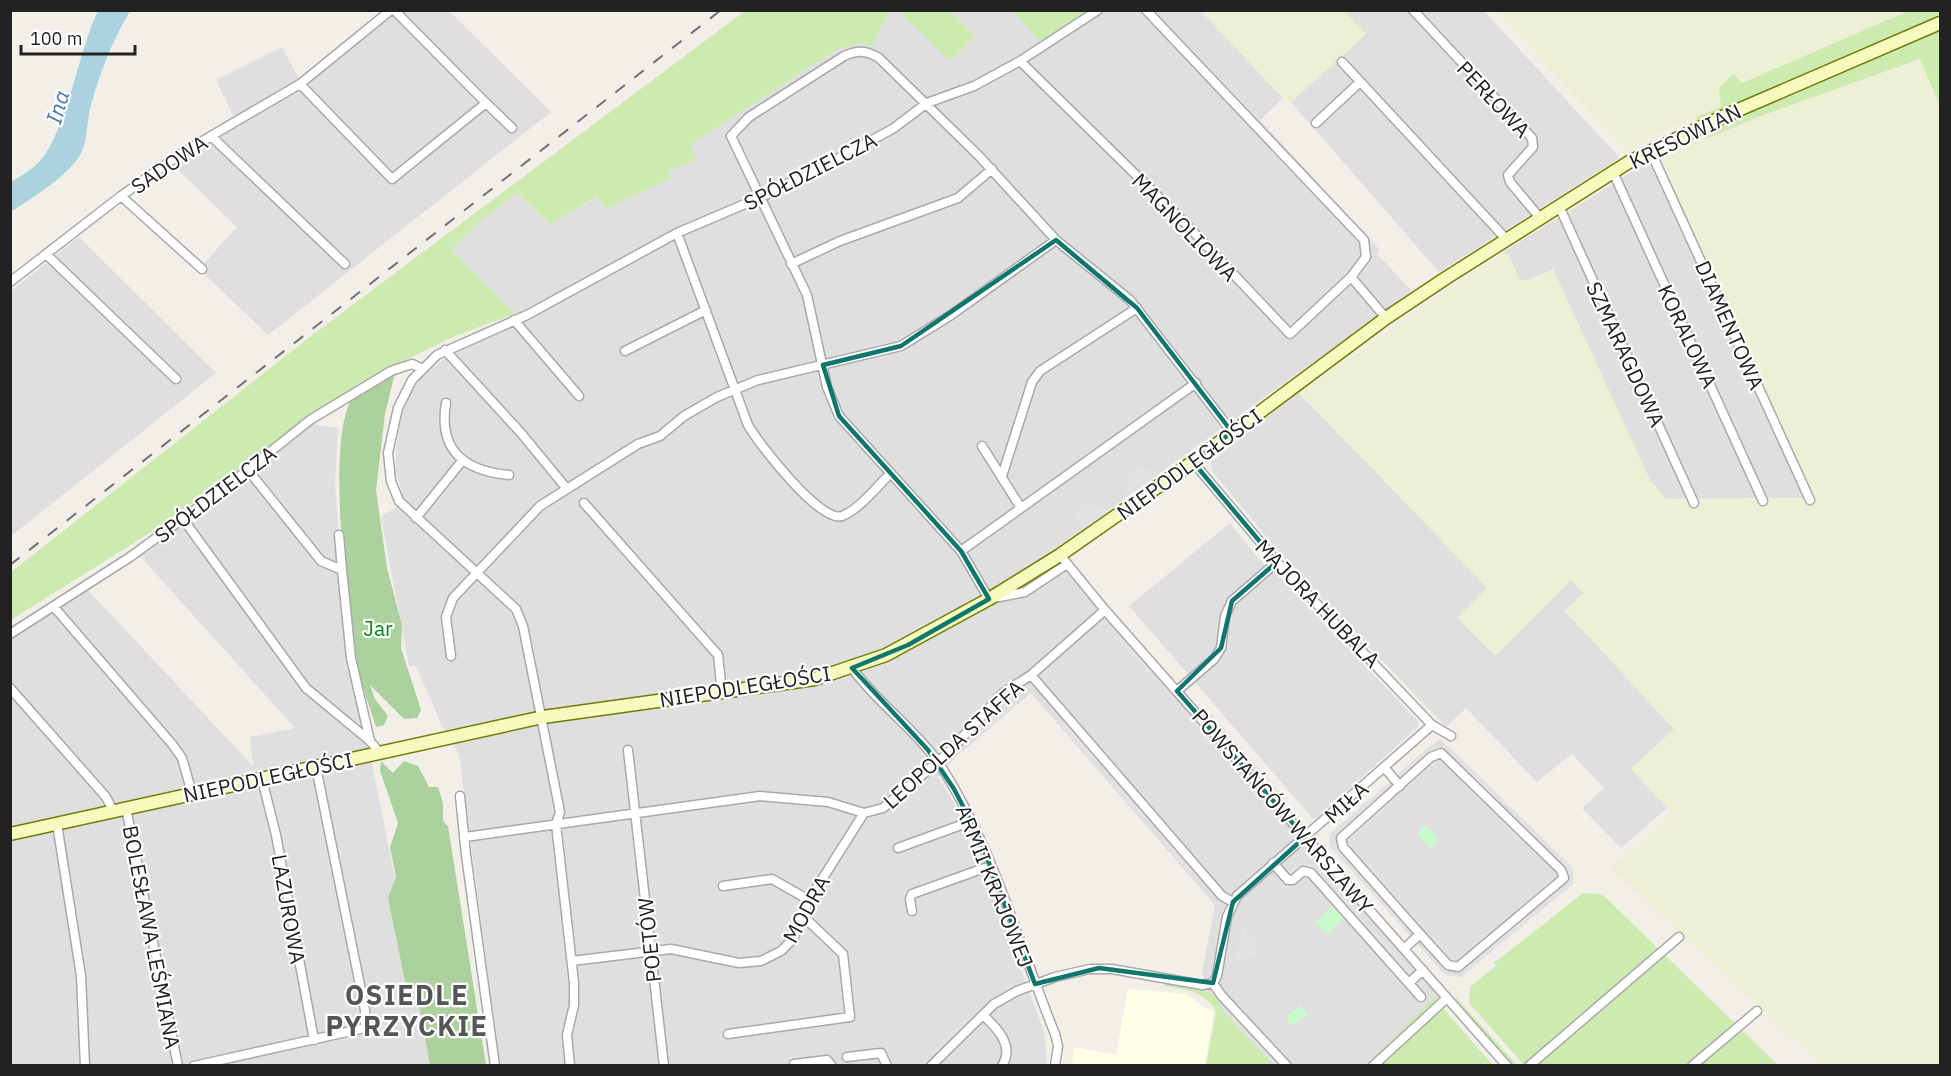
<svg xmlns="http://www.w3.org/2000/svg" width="1951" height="1076" viewBox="0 0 1951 1076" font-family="'IBM Plex Sans',sans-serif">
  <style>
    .residential { fill: #e0dfdf }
    .education { fill: #ffffe5 }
    .farmland { fill: #eef0d5 }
    .grass { fill: #cdebb0 }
    .forest { fill: #add19e }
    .park { fill: #c8facc }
    .parking { fill: #e2e2e2 }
    .water { fill: #aad3df }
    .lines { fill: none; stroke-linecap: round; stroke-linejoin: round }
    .street-casing { stroke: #a9a9a9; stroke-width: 11 }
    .secondary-casing { stroke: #707d05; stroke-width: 15 }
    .street { stroke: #fff; stroke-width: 8 }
    .secondary { stroke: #f7fabf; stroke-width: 12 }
    .rail { stroke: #707070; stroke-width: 2; stroke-dasharray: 12 12; stroke-linecap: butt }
    .marked { fill: none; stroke: #0f766e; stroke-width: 4.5; stroke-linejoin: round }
    .labels { text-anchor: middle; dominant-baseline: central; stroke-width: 4.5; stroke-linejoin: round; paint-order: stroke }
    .street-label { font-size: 21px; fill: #222; stroke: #fff }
    .park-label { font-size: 21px; fill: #0c8416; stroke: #fff }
    .water-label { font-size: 22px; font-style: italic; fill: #4a7aab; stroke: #fff }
    .district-label { font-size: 27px; font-weight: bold; letter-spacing: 1.5px; fill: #555; stroke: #fff }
  </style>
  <rect width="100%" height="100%" fill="#f2efe9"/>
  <path class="residential" d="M399,11H449L551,112L268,335L199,269L237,227L172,164L296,93Z
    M890,11H899L950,60L975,36L951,11H1012L1044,44L1092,11H1201L1283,98L1260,120L1380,250L1377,254L1412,291L1049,553L1446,1002L1371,1065H1274L1210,997L1202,972L1215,905L1031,693L957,756L938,777L964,819L977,852L1044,1031L1047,1065H500L459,754L443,728L416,666H409L381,517L397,507L401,488L395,470L397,442L404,408L412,391L422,378L451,353L511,328L514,314L452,250L475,226L517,193L550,225L598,196L606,209L670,179L668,172L690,145L722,124L838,49L857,44L873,46Z
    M1344,11H1484L1620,158L1439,272L1291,102L1365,35Z
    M282,47L299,79L234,117L216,80Z
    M1659,155L1815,498L1666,499L1650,481L1553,269L1529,280H1520L1508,254L1502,253Z
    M79,237L216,373L11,536V291Z
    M1298,392L1488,588L1570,579L1583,593L1565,611L1675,730L1631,769L1667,808L1621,848L1582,808L1604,788L1572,754L1537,782L1466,708L1446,727L1291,566L1212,471L1211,462Z
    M310,424L338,428L335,484L347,641L433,1065L11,1066V639L87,589L253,766L250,737L295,728L137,553Z
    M1230,523L1265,566L1276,573L1418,721V727L1314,820L1129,606Z
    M1440,739L1573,868V884L1461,977L1445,975L1329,845L1330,834Z"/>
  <path class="education" d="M1128,989L1186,994L1203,1007L1214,1011L1205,1065H1072L1074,1047L1116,1055Z"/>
  <path class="farmland" d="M1201,11H1344L1366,34L1291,102L1283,98Z
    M1496,11H1908L1742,83L1721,107L1658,133L1628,152Z
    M1921,59L1940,106V1065H1821L1611,868L1673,814L1631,769L1674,729L1565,611L1583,593L1571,580L1495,656L1457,618L1487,588L1299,392L1502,253L1508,254L1520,280H1529L1553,269L1650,480L1666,499L1814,498L1659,155L1703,132L1706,139L1758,117Z"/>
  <path class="grass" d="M745,11H890L873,46L857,44L838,49L690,145L697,159L668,172L670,179L606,209L597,196L550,225L517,193L475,226L452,250L515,314L455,336L363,381L156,529L11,620V572L307,339Z
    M899,11H951L975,36L950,61Z
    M1012,11H1092L1044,44Z
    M1908,11H1940V106L1920,59L1758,117L1706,139L1696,117L1721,107L1719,88L1733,74L1742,83Z
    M1583,893L1602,894L1778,1065H1524L1469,1003L1470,987L1496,966L1494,963Z
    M1165,982L1208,991L1221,1002L1218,1005L1274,1065H1206L1216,1012C1208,992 1183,989 1164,986Z
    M1455,996L1517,1065H1513L1457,1001Z
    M1434,998L1493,1065L1364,1066Z"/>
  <path class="forest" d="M395,373L385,414L376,490L387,568L402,625L401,648L421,710L417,718L404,719L370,685L375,699L388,716L384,725L376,727C369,705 361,684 357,661C347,607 325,440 353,396Z
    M381,761L393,773L404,761L418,766L429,787H438L443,803V821L448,826L486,1065H430L416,990L405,981L388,898L396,877L390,847L398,823L380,771Z"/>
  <path class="park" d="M1426,825L1439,840L1430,849L1417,833Z
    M1334,905L1345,917L1326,934L1315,922Z
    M1300,1005L1308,1014L1292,1026L1286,1018Z"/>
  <path class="parking" d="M1140,465L1144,470H1154L1157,475L1128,496L1125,491L1128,481L1125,476Z
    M1090,502L1093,506L1104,507L1107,512L1081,530L1074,513Z
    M1120,633L1168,687L1164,691L1115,636Z
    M1211,714L1288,802L1284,806L1207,718Z
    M1194,717L1226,752L1221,756L1190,721Z
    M1063,721L1098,760L1094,762L1061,726Z
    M1432,744L1436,749L1433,759L1437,763L1406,790L1403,786L1398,790L1402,794L1352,838L1348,834L1337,835L1333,831L1387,784L1391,788L1404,776L1400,772Z
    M1447,745L1504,800L1500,805L1508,813L1513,809L1574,870L1570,873H1557L1527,844V840L1525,838L1521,842L1499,821L1504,817L1496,809L1492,813L1463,785L1466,780H1460L1444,764L1443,749Z
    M1119,784L1150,819L1145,822L1115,788Z
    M1167,839L1199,876L1195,879L1163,842Z
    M1337,844L1348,848L1352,844L1360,853L1356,856L1359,860L1363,856L1426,927L1422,931L1425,934L1429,931L1454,958L1450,962L1449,971L1445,974L1420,946L1424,943L1412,929L1408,933L1333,848Z
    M1302,860L1306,864L1312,861L1355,909L1351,912L1353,915L1357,912L1410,970L1406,974L1414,984L1419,981L1427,990L1423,995L1426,1000L1422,1003L1309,876L1304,875L1297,881L1288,872Z
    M1552,878L1557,882L1568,880L1572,885L1550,903L1546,898L1537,906L1541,910L1462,976L1458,972L1460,962L1457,958L1530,897L1534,901L1538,898L1534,893Z
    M1242,924L1247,925L1246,935L1258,937L1256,948H1250L1256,950L1254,958L1249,957L1248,960L1236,958Z
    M1235,1016L1282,1065H1274L1231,1019Z
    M964,1020L968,1024L934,1057L930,1054Z"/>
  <path class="water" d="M98,11H130C112,41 99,75 90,109C86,126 88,147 76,161C59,182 33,197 11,212V182C19,177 30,171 37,164C65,139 79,49 98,11Z"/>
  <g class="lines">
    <defs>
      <path id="street" d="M394,10L486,103
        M1413,10L1532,138L1533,147L1508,175L1510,182L1540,218
        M1020,61L1188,226L1290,334L1351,277L1366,257L1364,240L1146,10
        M1342,62L1507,240
        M300,84L392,179L486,103L512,128
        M1316,123L1360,82
        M211,136L345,264
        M1650,150L1810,500
        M1613,172L1763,501
        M121,196L202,269
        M1559,206L1694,503
        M677,233L748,425C758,443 821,524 842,516C860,509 877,486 891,473
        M46,254L176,379
        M791,264L840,241L958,198L992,169
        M1351,277L1386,318
        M10,282L121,196L182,153L300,84L391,10
        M514,320L579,396
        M445,350L521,433L567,489
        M625,351L706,310
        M446,403C438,451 465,471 509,475
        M982,446L1021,508
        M1193,462L1277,562L1432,725L1451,736
        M248,470L321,561L342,570L351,658L370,741
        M1002,476L1032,382L1040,371L1137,308
        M584,503L718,655L722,693
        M416,518L462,461
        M183,519L306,688L370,741L380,753
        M339,535L342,570
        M961,551L1196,383
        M1060,555L1105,610L1507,1066
        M1067,564L1025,592L989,599L961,551L839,416L827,387L807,295L731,136L749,117L844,56C857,50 866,50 879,58L979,156L1056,240L1130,300L1232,432
        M54,607L172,744L182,758L192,793
        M10,634L130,557L225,488L310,420L391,371L412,364L421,368
        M451,656L446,617L453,598L540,506L638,444L660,436L684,416L717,397L758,380L901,346L951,315L1056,240
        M852,668C877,703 914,728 938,762C991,841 1019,945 1055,1034L1058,1046L1055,1066
        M1031,675L1222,896L1233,902
        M10,688L106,797L113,811
        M1177,691L1214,659L1221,648L1225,616L1232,601L1277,562
        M628,750L664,1066
        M1384,767L1400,786
        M262,779L276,835L314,1040
        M460,796L466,855L495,1066
        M126,808L178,1066
        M57,824L81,976L85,1066
        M465,837L760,796L828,802L864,813L883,808L948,753L1003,693L1031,675L1105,610
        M898,848L972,821
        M1273,863L1288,880H1293L1303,871L1311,873L1421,997
        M723,886L772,879L809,900
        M912,911L910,899L912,894L990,866
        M1404,949L1420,934L1343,847L1341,838L1431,757L1441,753L1561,870L1564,878L1458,967L1448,965L1420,934
        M572,961L671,949L739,963L761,961L781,951L793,939L809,900L864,813
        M1213,983L1217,976L1227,917L1237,896L1432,725
        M1213,983L1221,995L1287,1066
        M1409,983L1423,970
        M983,1015C997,1028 1015,1046 1002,1066
        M728,1034L850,1017L843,954L804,917
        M847,1057L881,1053L887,1066
        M794,1064L827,1060L832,1066
        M194,1066L365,1028V1010L316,767
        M570,1066L567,1035L574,1005V983L556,824L560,812L523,626L516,609L399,501L391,481L388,453L398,408L412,380L437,355L527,315L677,233L759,198L845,155L894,128L927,103L974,86L1020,61L1098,10
        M931,1066L994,1004L1017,991L1055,977L1090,969H1112L1202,985L1213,983
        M1373,1066L1447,998
        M1529,1066L1679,937
        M1692,1066L1757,1011"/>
      <path id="secondary" d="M10,834L543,717L815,679L886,655L989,599L1060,555L1193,462L1386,318L1446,278L1629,162L1722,117L1940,23"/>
    </defs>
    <use href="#street" class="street-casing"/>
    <use href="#secondary" class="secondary-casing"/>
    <use href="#street" class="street"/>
    <use href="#secondary" class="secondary"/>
    <path class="rail" d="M10,565L721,10"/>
  </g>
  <path class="marked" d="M1056,240L1137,308L1232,432L1193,462L1277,562L1232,601L1221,648L1177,691L1305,837L1233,902L1213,983L1099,968L1035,984L979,837L954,789L928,750L852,668L908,645L989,599L961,551L839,416L823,365L901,346Z"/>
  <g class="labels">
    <g class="street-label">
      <text transform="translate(1494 99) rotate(47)">PERŁOWA</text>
      <text transform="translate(1685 136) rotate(-26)">KRESOWIAN</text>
      <text transform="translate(169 164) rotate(-34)">SADOWA</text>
      <text transform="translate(810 171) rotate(-27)">SPÓŁDZIELCZA</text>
      <text transform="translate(1185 227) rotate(46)">MAGNOLIOWA</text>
      <text transform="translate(1730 325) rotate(66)">DIAMENTOWA</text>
      <text transform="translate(1688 336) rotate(65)">KORALOWA</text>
      <text transform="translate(1626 354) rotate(65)">SZMARAGDOWA</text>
      <text transform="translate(1189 464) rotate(-36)">NIEPODLEGŁOŚCI</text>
      <text transform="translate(215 494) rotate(-37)">SPÓŁDZIELCZA</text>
      <text transform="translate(1318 603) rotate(46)">MAJORA HUBALA</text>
      <text transform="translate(745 686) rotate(-9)">NIEPODLEGŁOŚCI</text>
      <text transform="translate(953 744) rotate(-42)">LEOPOLDA STAFFA</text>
      <text transform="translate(268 777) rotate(-12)">NIEPODLEGŁOŚCI</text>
      <text transform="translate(1346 802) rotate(-42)">MIŁA</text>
      <text transform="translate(1283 811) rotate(49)">POWSTAŃCÓW WARSZAWY</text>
      <text transform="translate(995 886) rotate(68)">ARMII KRAJOWEJ</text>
      <text transform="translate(289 909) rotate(80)">LAZUROWA</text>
      <text transform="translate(806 909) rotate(-61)">MODRA</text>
      <text transform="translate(152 937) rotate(79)">BOLESŁAWA LEŚMIANA</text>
      <text transform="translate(649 940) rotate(-96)">POETÓW</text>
    </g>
    <g class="park-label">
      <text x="378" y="628">Jar</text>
    </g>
    <g class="water-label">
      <text transform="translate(57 107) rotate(-74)">Ina</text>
    </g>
    <g class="district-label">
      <text x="407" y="994">OSIEDLE<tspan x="407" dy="31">PYRZYCKIE</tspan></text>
    </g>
  </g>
  <rect width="1951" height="1076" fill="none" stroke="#222222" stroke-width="24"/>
  <path d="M21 45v9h114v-9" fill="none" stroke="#222222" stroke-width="3"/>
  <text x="30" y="45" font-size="18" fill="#222222" stroke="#ffffff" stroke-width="4.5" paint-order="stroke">100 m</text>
</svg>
